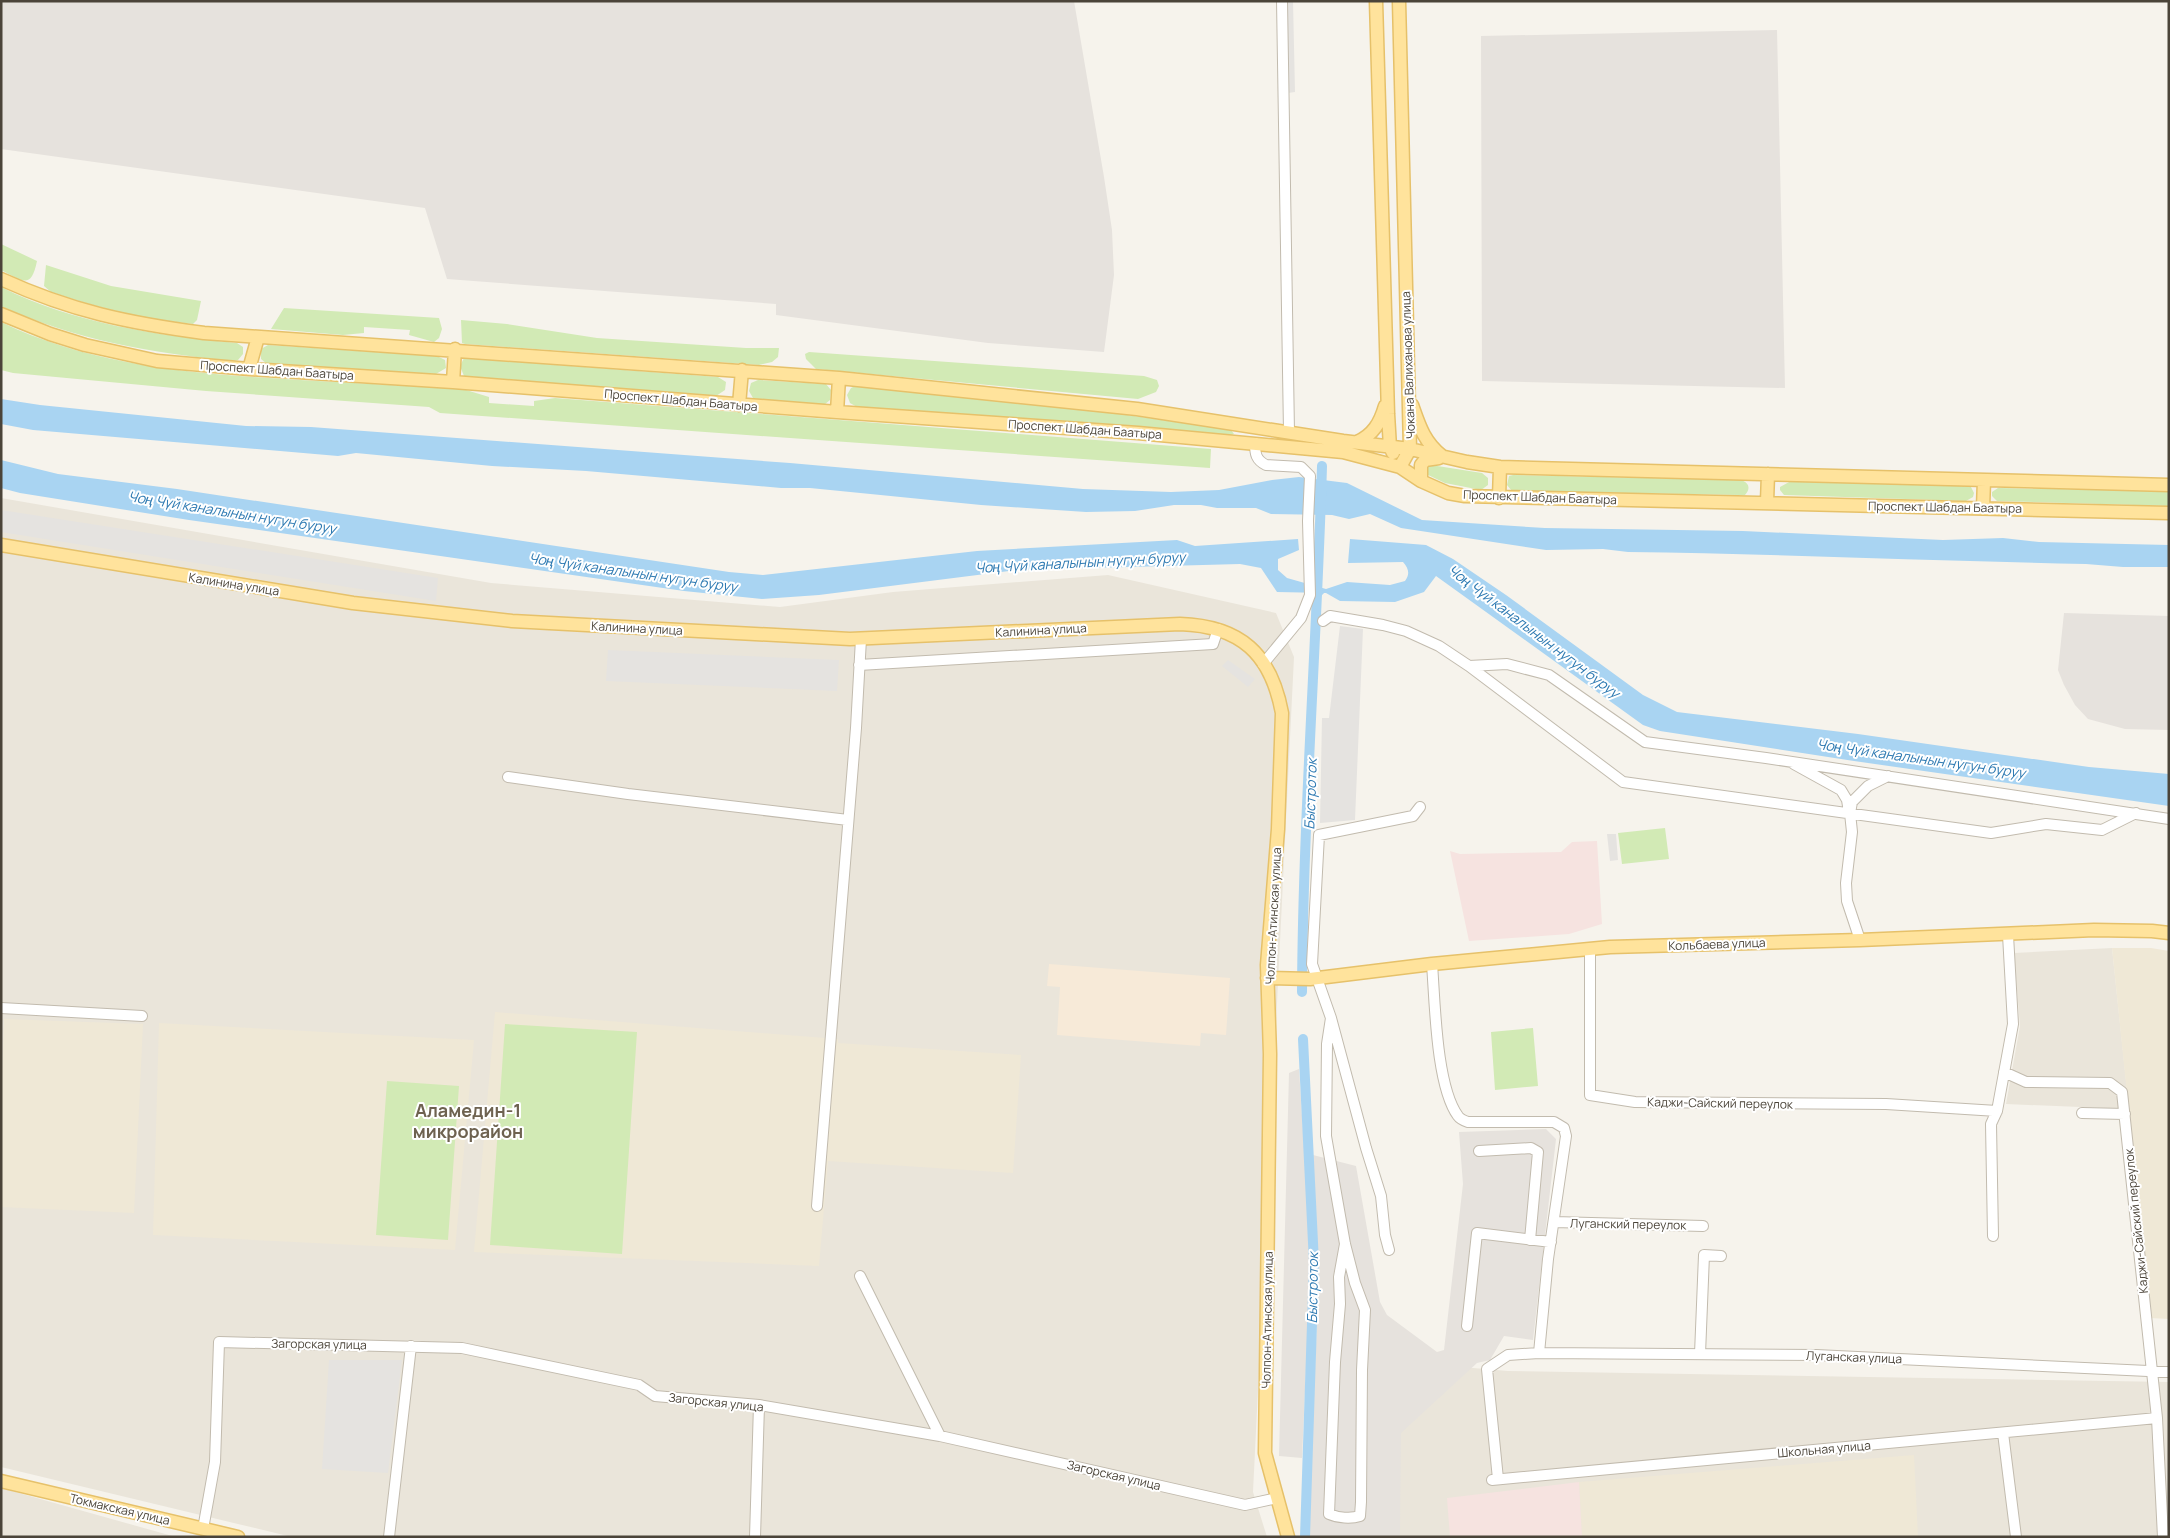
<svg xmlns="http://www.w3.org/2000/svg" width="2170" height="1538" viewBox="0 0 2170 1538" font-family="Manrope,sans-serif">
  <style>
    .residential { fill: #eae5da }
    .commercial { fill: #f7ead8 }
    .industrial { fill: #e6e2dd }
    .education { fill: #efe8d6 }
    .medical { fill: #f6e3e0 }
    .green { fill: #d2eab5 }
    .parking { fill: #e5e3e0 }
    .water { fill: #a9d4f2 }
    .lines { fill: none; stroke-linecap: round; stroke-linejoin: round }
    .stream { stroke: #a9d4f2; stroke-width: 3 }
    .canal { stroke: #a9d4f2; stroke-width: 10 }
    .minor-casing { stroke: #c2bbae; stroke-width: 12 }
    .major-casing { stroke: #e6c16a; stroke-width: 15 }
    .minor { stroke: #fff; stroke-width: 10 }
    .major { stroke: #ffe39c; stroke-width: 12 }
    .labels { text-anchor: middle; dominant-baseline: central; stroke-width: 4; stroke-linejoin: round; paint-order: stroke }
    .street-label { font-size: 12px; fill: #4b4439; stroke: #fff }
    .water-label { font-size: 14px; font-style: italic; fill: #2e7ab2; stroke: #fff }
    .district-label { font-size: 18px; font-weight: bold; fill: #6e6250; stroke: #fff }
  </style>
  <rect width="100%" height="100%" fill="#f6f3ec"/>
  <path class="residential" d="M1,498L491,583L780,607L893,592L1108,575L1276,613L1294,657L1253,1492L1267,1537H292L1,1467Z
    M2112,948L2129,1109L2006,1104L2020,1026L2014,953Z
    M1322,1355L1508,1371L2169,1382V1537H1310Z
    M1,1488L176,1537H1Z"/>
  <path class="commercial" d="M1049,964L1230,978L1226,1035L1201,1033L1200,1046L1057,1035L1060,987L1047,986Z"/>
  <path class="industrial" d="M1,1H1074L1104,177L1112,230L1114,275L1104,352L988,343L776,315V304L447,279L425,208L1,149Z
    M1777,30L1785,388L1482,381L1481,36Z
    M2064,613L2169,616V730L2125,729L2088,719L2075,705L2064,685L2058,670Z
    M1299,1069L1311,1256L1302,1458L1279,1456L1289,1073Z
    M1546,1129L1556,1139L1533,1340L1504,1336L1490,1360L1477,1363L1401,1433L1400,1537H1308L1318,1297L1313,1155L1356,1166L1380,1302L1387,1315L1437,1352L1444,1350L1463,1184L1459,1132Z"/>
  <path class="education" d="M2112,948H2151L2169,951V1319L2150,1318Z
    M495,1012L838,1039V1043L1021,1055L1013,1173L828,1161L819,1266L474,1252Z
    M4,1019L143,1024L134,1213L1,1207V1104Z
    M159,1023L474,1040L455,1250L153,1235Z
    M1914,1455L1918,1537H1582L1579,1482Z"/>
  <path class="medical" d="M1597,841L1602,924L1569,934L1469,941L1450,851L1460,854L1561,852L1572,842Z
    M1579,1482L1582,1537H1450L1447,1498Z"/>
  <path class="green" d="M1,244L37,261C31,290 23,281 1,270Z
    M46,265L111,286L201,301L197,320L193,324C144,319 97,308 51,292L44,286Z
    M1,287C75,324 156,335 237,343L243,347V354L238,360L232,361C152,353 75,340 1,306Z
    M284,308L439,318L442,329L439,338L434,342L409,335L410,330L364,327V333L343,335L271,329Z
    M461,320L507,324L597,338L746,348H779L778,357L772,362L759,365L465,344L462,343Z
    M1,322C94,367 199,374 300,380C354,383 409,386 463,389L489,397V403L534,406V401L555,398L1211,449L1210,468L440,413L429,407L206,391L13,373L1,370Z
    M268,345L437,356L445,360L446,368L436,374L267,364L261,359V349Z
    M809,352L1144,376L1157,380L1159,386L1156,392L1138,399L816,369L806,359L805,354Z
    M464,358L718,377L726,382L725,390L716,396L464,376L460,366Z
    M758,380L826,384L831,390L830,400L824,405L757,399L753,398L749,391L751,383Z
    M857,385L1079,408L1231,430L1234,434L1231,435L857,407L850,403L847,395L851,388Z
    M1431,465L1482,473L1488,478V485L1481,490L1445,483L1426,474L1427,466Z
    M1513,475L1741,480C1749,483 1751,488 1745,495H1740L1512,491L1507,485L1509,476Z
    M1791,481L1967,486L1971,487L1974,493L1973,497L1966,501L1784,495L1780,490V487Z
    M1998,488L2169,491V506L1997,501L1992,496V492Z
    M1665,828L1669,859L1622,864L1618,833Z
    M505,1024L637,1032L622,1254L490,1245Z
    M1533,1028L1538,1086L1495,1090L1491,1032Z
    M387,1081L459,1086L448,1240L376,1235Z"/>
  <path class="parking" d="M1285,1H1293L1295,92L1288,93Z
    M1,510L438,578L436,601L1,532Z
    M1340,626L1363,629L1355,820L1320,823L1322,718H1329Z
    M608,650L839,660L837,691L606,681Z
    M1228,660L1255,679L1248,687L1222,666Z
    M1607,834H1616L1618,860L1610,861Z
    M329,1360H402L388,1473L322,1469Z"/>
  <path class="water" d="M1,399L40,405L246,426L311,427L790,463L1083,489L1171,492L1219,490L1272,480L1299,477L1347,483L1422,520L1545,528L1743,531L1943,540L2003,538L2039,542L2169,545V567H2123L2086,564C1933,561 1781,554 1628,552L1603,549L1546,550L1401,528L1370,514L1349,519L1332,515L1271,514L1256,508H1217L1201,505H1174L1135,511L1086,512L981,505L810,488H781L586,471L492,466L356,453L338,456L33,430L1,424Z
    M1,460L58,474L177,489L729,572L763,575L977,551L1177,540L1195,546L1298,539L1299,550L1278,559V570L1287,578L1326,589L1347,582L1390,585L1405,581C1410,574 1409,569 1403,562L1348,563L1350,539L1426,545L1453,559L1506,595L1643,695L1677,712L1858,734L2089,767L2169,774V806L1854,761L1660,731L1643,725L1436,576L1424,592L1395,602L1340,601L1326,593L1277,592L1261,568L1240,564L1017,570L819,595L762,599L684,591L189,520L20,493L1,488Z"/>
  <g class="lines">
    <path class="stream" d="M1318,597L1324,591"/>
    <path class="canal" d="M1302,992C1303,817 1317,641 1322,466
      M1303,1039L1314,1263L1305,1537"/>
    <defs>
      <path id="minor" d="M1282,1L1289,432
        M1255,443C1255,454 1256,460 1266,465L1301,467L1310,476L1308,521L1310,595L1301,618L1263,664
        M1323,621L1330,616L1383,625L1406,631L1439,646L1469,666L1507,664L1549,675L1645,742L1766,758L2169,819
        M859,665L1213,644L1218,629
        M1469,666L1623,782L1991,833L2046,824L2102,830L2136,813
        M1794,764L1841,790L1847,800L1849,812
        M508,777L628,794L848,820
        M1860,940L1847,901L1846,883L1852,832L1850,813L1852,802L1868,786L1888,776
        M1590,949V1095L1635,1102L1886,1104L1997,1111
        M1432,964C1435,1002 1436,1086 1458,1116C1460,1119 1465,1121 1468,1122H1554L1564,1128L1566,1136L1548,1259L1539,1353
        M1,1008L142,1016
        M1331,1018L1327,1044L1326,1136L1345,1244L1355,1283L1365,1310L1362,1370L1361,1502L1360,1516C1351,1519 1338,1518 1329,1514L1335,1362L1340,1304L1339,1277L1345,1244
        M2004,1072L2026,1082L2110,1083L2122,1092L2157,1418L2163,1537
        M2082,1113L2125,1114
        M1479,1151L1531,1148L1538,1152L1530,1240
        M817,1206L856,728L861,639
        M1554,1222L1703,1226
        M1993,1236L1991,1124L1997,1111L2013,1024L2008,935
        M1389,1250L1385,1235L1381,1196L1366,1148L1331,1018L1312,964L1319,835L1413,816L1420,807
        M860,1276L940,1436
        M1467,1326L1477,1233L1551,1242
        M1700,1354L1704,1255L1721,1256
        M2003,1433L2016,1537
        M1498,1479L1487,1369L1508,1355L1539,1353L1816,1355L2169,1372
        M1492,1480L2157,1418
        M203,1529L215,1462L219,1342L462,1348L639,1385L655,1396L759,1405L940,1436L1245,1505L1277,1498
        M389,1537L411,1346
        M755,1537L759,1405"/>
      <path id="major" d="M1376,1L1388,414L1390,447L1393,453
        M1399,1L1410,449L1400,467
        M1,279C71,311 128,323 204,333L839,378L1137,409L1343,441L1410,449L1467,462L1500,467L2169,485
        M1,314L50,334L85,345L157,361L249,369L453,382L837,412L1138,433L1343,452L1400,467L1421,481L1448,493L1465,496L2169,513
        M249,369L258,337
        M453,382L455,349
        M739,405L742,370
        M1412,405C1419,425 1424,442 1442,456
        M837,412L839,378
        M1357,442C1373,435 1380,423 1385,406
        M1421,481V465L1425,460L1439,458
        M1499,498L1500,467
        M1767,502L1768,474
        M1983,508L1984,480
        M1,545L353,603L512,621L850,639L1180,624C1241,626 1271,654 1282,713L1278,829L1267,965L1270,1054L1265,1453L1288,1537
        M1267,978L1310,979L1432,964L1610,947L1860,940L2094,930L2152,931L2169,933
        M1,1481L238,1537"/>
    </defs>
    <use href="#minor" class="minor-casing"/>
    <use href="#major" class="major-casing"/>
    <use href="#minor" class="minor"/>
    <use href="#major" class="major"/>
  </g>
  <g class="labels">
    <g class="street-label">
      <text transform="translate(1408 365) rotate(-92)">Чокана Валиханова улица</text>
      <text transform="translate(277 370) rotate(4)">Проспект Шабдан Баатыра</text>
      <text transform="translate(681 400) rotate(5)">Проспект Шабдан Баатыра</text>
      <text transform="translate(1085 429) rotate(4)">Проспект Шабдан Баатыра</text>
      <text transform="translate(1540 497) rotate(2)">Проспект Шабдан Баатыра</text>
      <text transform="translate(1945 507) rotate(1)">Проспект Шабдан Баатыра</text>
      <text transform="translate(234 584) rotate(9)">Калинина улица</text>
      <text transform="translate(637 628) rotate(3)">Калинина улица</text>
      <text transform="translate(1041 630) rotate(-3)">Калинина улица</text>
      <text transform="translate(1273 916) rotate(-87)">Чолпон-Атинская улица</text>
      <text transform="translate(1717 944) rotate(-2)">Кольбаева улица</text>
      <text transform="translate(1720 1103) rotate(1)">Каджи-Сайский переулок</text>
      <text transform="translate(2136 1221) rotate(-96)">Каджи-Сайский переулок</text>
      <text transform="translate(1628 1224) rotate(1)">Луганский переулок</text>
      <text transform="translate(1267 1320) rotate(-89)">Чолпон-Атинская улица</text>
      <text transform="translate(319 1344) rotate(1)">Загорская улица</text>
      <text transform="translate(1854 1357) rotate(2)">Луганская улица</text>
      <text transform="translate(716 1402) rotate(6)">Загорская улица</text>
      <text transform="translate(1824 1449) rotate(-5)">Школьная улица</text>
      <text transform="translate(1114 1475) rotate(13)">Загорская улица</text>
      <text transform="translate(120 1509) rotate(13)">Токмакская улица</text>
    </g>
    <g class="water-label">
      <text transform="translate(232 512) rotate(9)">Чоң Чүй каналынын нугун буруу</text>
      <text transform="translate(1080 562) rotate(-3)">Чоң Чүй каналынын нугун буруу</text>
      <text transform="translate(633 572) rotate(8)">Чоң Чүй каналынын нугун буруу</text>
      <text transform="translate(1534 631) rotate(37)">Чоң Чүй каналынын нугун буруу</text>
      <text transform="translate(1921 758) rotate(8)">Чоң Чүй каналынын нугун буруу</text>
      <text transform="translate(1310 794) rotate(-88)">Быстроток</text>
      <text transform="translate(1312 1288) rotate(-89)">Быстроток</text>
    </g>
    <g class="district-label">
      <text x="468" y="1110">Аламедин-1<tspan x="468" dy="21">микрорайон</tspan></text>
    </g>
  </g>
  <rect width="2170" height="1538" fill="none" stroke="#4b4439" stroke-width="5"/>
</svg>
